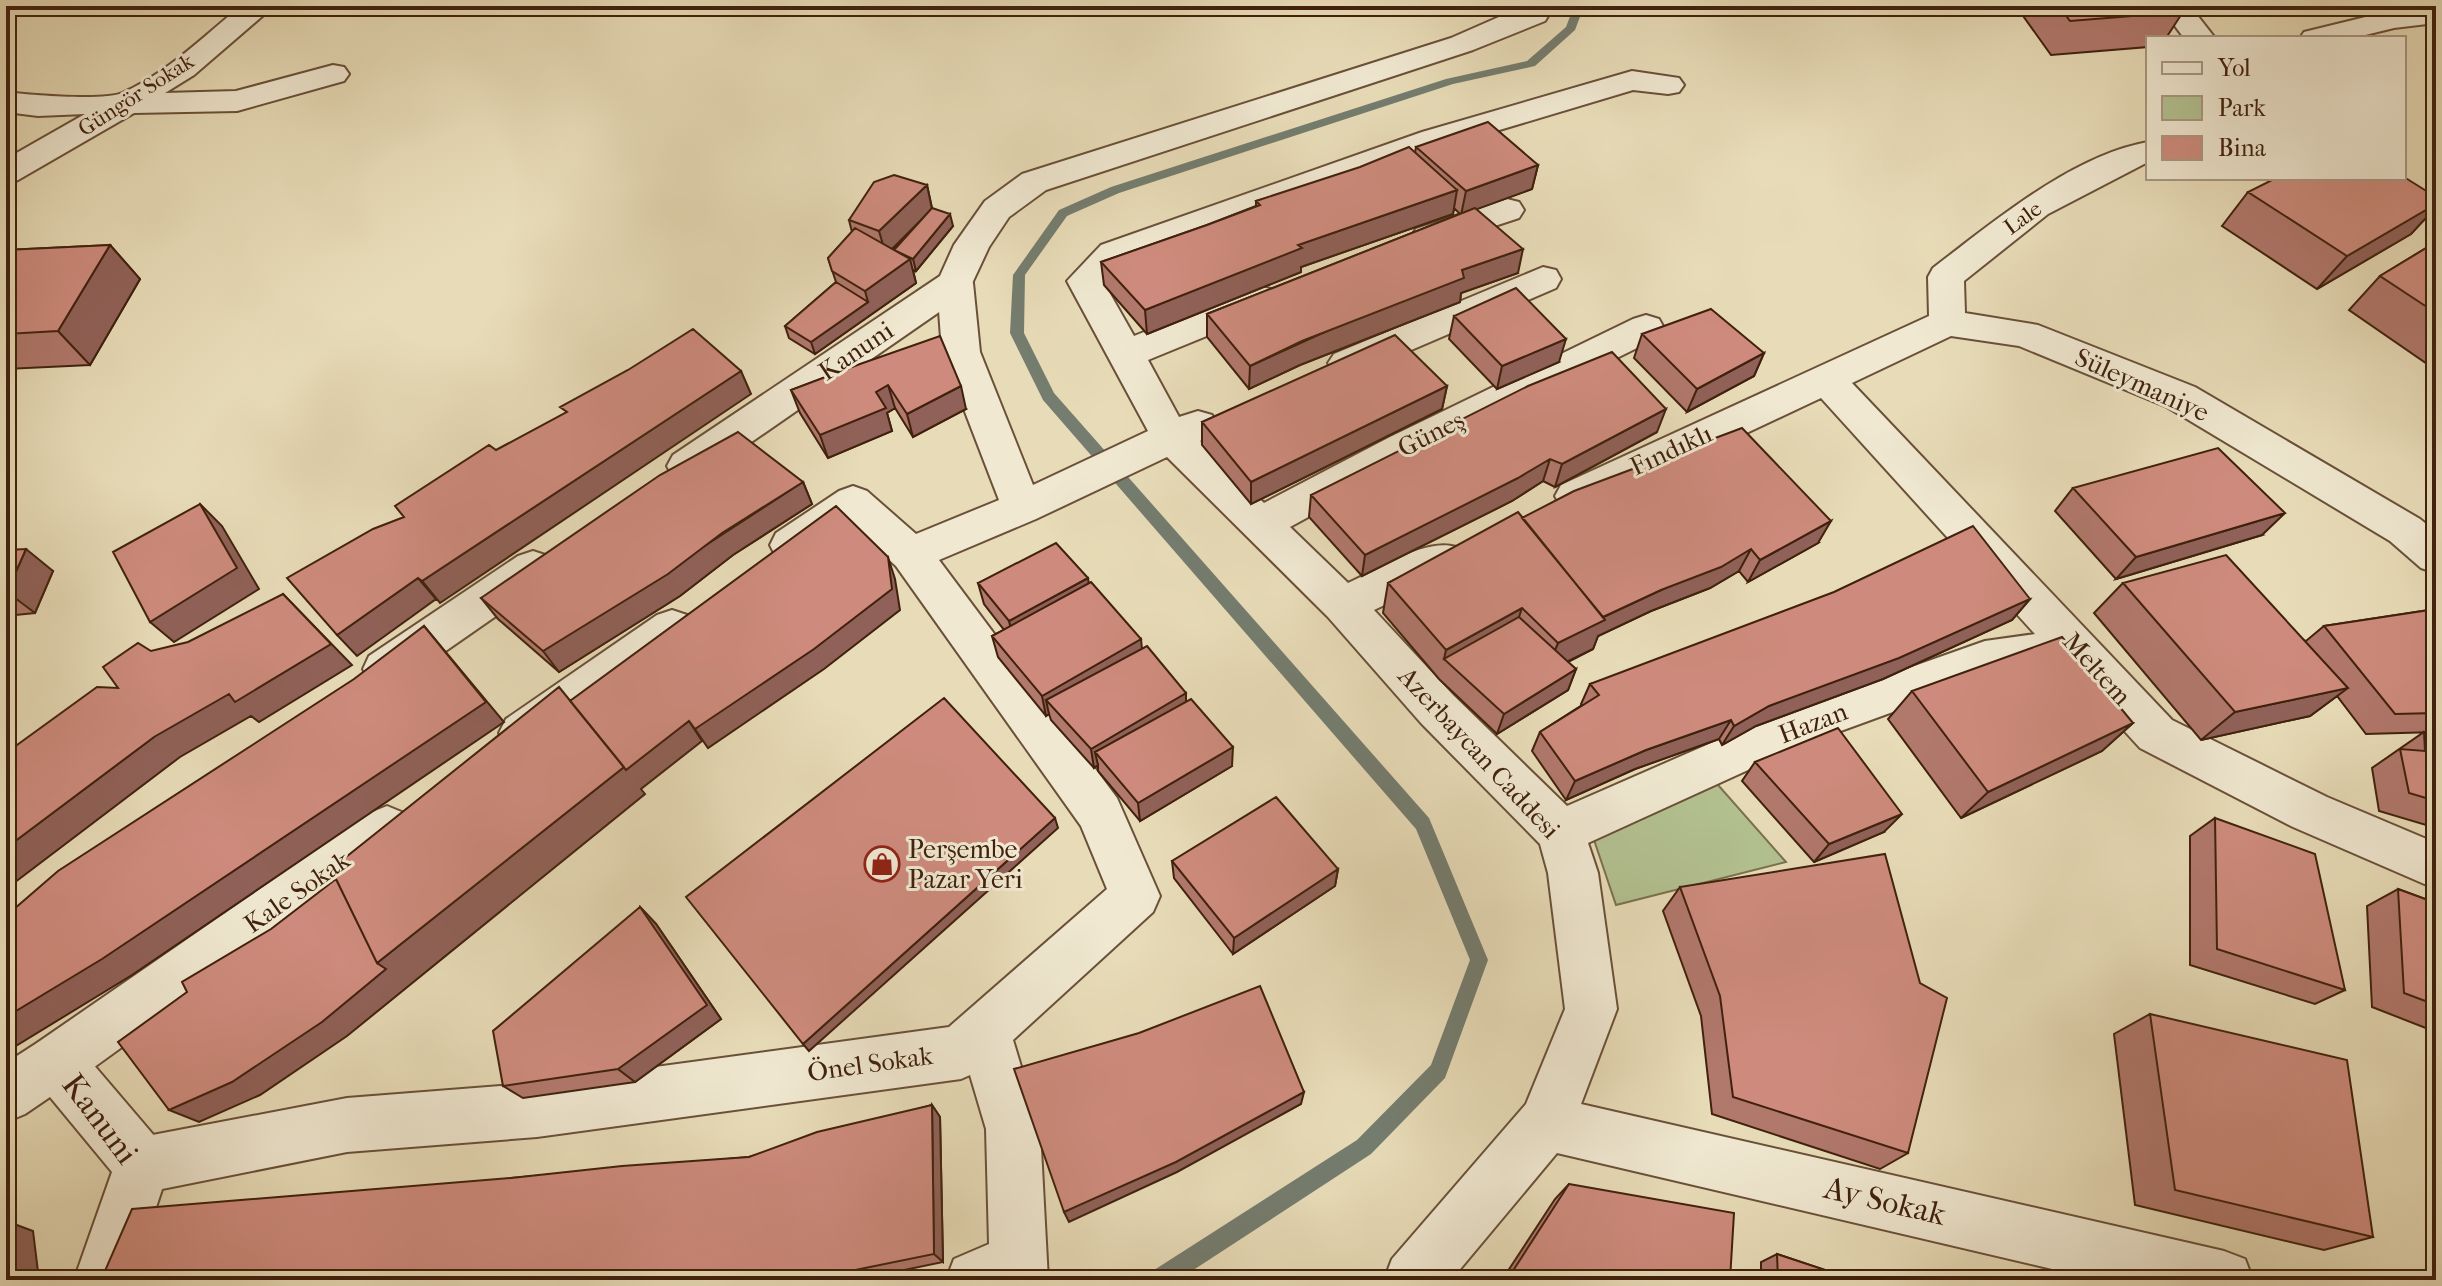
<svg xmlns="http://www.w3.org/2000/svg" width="2442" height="1286" viewBox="0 0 2442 1286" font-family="'IM FELL French Canon',serif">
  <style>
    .green { fill: #b3c191; stroke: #7a714f; stroke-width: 2 }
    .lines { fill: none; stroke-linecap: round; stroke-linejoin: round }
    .stream { fill: #747d6f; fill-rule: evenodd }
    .minor-casing { stroke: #6a5038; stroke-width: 4 }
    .tertiary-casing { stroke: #6a5038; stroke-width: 4 }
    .minor { fill: #f0e8d1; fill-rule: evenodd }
    .tertiary { fill: #f0e8d1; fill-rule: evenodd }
    .wall { fill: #b1786c; stroke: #40210d; stroke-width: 2; fill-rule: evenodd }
    .shaded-wall { fill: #906158; stroke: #40210d; stroke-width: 2 }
    .building { fill: #ce8b7d; stroke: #40210d; stroke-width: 2 }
    .labels { text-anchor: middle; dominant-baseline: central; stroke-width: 6; stroke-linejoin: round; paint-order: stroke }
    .far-street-label { font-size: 22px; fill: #40210d; stroke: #f0e8d1 }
    .street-label { font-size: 26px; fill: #40210d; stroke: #f0e8d1 }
    .poi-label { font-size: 26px; fill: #40210d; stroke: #f0e8d1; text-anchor: start }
    .near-street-label { font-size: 32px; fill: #40210d; stroke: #f0e8d1 }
  </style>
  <rect width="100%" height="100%" fill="#e8dcb8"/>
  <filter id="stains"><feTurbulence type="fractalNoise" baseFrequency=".0025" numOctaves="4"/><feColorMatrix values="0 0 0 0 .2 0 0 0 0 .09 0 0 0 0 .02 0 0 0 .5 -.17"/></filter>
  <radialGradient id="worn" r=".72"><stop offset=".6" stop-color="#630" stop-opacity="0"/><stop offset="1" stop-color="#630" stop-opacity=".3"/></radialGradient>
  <path class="green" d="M1711,777L1786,862L1616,905L1591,831Z"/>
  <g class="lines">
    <path class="stream" d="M1574,6H1584L1575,30L1535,66L1453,84L1119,193L1067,216L1025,275L1024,333L1054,393L1429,818L1488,960L1445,1078L1371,1154L1178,1280H1148L1151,1272L1357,1140L1431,1065L1470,960L1416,829L1043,400L1010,333L1013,275L1059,210L1111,187L1446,79L1527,61L1566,27Z"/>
    <defs>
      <path id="minor" d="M241,6H274L194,75L165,93L236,91L333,65L344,67L349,74L344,81L237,111L134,113L18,180L6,184V159L85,114L38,116L6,112V92C28,95 105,101 122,93C166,74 204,36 241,6Z
        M2160,6H2190L2215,38H2184Z
        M2436,6V23L2394,28L2353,38H2300L2304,32L2394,10Z
        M1632,71L1679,78L1684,85L1679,92L1668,94L1633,90L1446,146L1125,261L1104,283L1134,336L1249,290L1262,287L1275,290L1280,299L1275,308L1148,360L1179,417L1198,411L1212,415L1218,425L1212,435L1200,441L1264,503L1390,437L1633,319L1646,315L1659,319L1664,328L1659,337L1418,457L1290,527L1348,583C1377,570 1426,537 1456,547L1462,559L1456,571L1374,610L1453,695L1567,806L1773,716L1985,641L2035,634L1821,398L1589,507L1575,512L1561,507L1555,496L1561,485L1929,316L1928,277L1933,268C1993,222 2073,155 2148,142V162L2048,214L1964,281L1965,313L2038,325L2195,387L2420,519L2436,532V573L2421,568L2390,541L2167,407L2019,346L1951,336L1852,383L2172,720L2327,797L2436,843V889L2293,827L2140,748L2065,666L1986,678L1805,744L1588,843L1598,873L1617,1009L1581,1104L2224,1251L2245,1259L2253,1280H2099L1557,1153L1451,1280H1384L1392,1259L1526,1104L1565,1009L1548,873L1540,844L1421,723L1328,617L1167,457L1036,519L939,560L1117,798L1160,896L1153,912L1013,1040L1040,1129L1048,1280H946L954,1259L989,1244L986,1129L970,1075L961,1079L537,1137L347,1152L142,1193L122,1185L114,1165L122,1145L142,1137L347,1098L537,1083L949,1027L1107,889L1081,826L896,566L851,525C828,541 805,566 776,557L770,545L776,533L839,491L853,486L867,491L916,534L999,500L942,352L937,283L942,274L955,271L968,274L973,283L980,352L1033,485L1148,431L1067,281L1101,245L1422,132Z
        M1507,199L1519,202L1524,210L1519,218L1428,248L1416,245L1411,237L1416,229Z
        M1543,267L1556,270L1561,279L1556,288L1360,372L1347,376L1334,372L1328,363L1334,354Z
        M672,610L687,615L694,628L687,641L538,747L522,753L506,747L499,733L506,719L657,615Z
        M387,806L404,813L411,828L404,843L75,1081L56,1089L37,1081L29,1062L37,1043L370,813Z"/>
      <path id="tertiary" d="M1524,6H1554L1545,21L1473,50L1046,190L1009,217L989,247L968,292L701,477L687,481L673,477L667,466L673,455L940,276L954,245L985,201L1022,174L1451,38Z
        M533,551L548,556L554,568L548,580L401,682L385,688L369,682L363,669L369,656L518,556Z
        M56,1035L75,1043L162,1145L170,1165L132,1280H74L112,1172L50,1097L25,1114L6,1122V1063L37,1043Z"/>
    </defs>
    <use href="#minor" class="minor-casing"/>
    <use href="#tertiary" class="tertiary-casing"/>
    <use href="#minor" class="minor"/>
    <use href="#tertiary" class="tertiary"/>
  </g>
  <path class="wall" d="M2016,6H2177L2183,12L2166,38H2148V47L2051,55Z
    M1416,147L1538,165L1532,189L1476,209L1518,273L1461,293L1460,302L1300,365L1249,389L1207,337V314L1460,214L1454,208L1453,214L1301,267V272L1147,334L1104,285L1101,262L1207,225L1256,206V201L1415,153Z
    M927,185L932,208L953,226L916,271L913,270L916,283L815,354L789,338L785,326L836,282L828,258L852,232L849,220ZM927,214L894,250L892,249Z
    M2248,192L2436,197V207L2411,234L2317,289L2222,226Z
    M2436,242V370L2349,310L2380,276Z
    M110,245L140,279L90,365L6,369V250Z
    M1454,316L1559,362L1497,389L1449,339Z
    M1642,334L1764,353L1754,376L1687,412L1634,358Z
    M860,364L966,409L913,437L895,408L887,413L892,431L828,458L800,413L791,390Z
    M1447,386L1442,409L1251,504L1202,445V422Z
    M1657,432L1555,487L1543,481L1512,501L1362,576L1309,517L1311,495Z
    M803,482L812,504L733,555L680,596L559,672L498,619L481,598Z
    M2073,488L2262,535L2116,579L2055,511Z
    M1522,518L1818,543L1748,582L1739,571L1710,588L1651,611L1598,636L1593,649L1568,662L1576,669L1568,690L1497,734L1439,679L1383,613L1388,583Z
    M6,550L53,571L35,613L6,616Z
    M978,583H1089L1186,702L1232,766L1140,821L1098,771V765L1094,768L1051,720L1049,714L1046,716L998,657L992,636L1004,630L984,604Z
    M2123,583L2306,641L2324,626L2436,609V732L2366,734L2337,696L2310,716L2201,740L2094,613Z
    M2030,599L2012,620L1883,679L1756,726L1722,745L1719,739L1635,769L1566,800L1532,751L1540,732L1582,705L1581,704L1590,684Z
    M1912,691L2133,723L2102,751L1961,818L1888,719Z
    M2424,732L2436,737V828L2379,811L2372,768Z
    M1755,762L1884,832L1814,862L1742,781Z
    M2215,818L2345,990L2315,1004L2190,965V836Z
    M1172,861L1338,869L1335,886L1233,954L1174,878Z
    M1680,887L1908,1153L1880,1169L1712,1114L1701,1016L1663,911Z
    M2398,889L2436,903V1032L2372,1007L2367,906Z
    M640,907L656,924L721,1019L635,1082L523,1098L503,1086Z
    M2150,1014L2373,1237L2324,1250L2135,1205L2114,1034Z
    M932,1105L940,1117L943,1262L856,1280H101L511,1178L749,1157Z
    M1569,1184L1730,1280H1502L1555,1199Z
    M1777,1254L1855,1280H1761V1262Z"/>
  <path class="shaded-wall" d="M1538,165L1532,189L1461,215L1466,191Z
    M927,185L932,209L886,255L879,231Z
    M1457,190L1453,214L1301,267V272L1147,334L1145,310L1298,245Z
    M2436,204V207L2411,234L2317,289L2347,256Z
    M950,214L953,226L916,271L913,259Z
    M110,245L140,279L90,365L58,331Z
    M1523,249L1518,273L1461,293L1460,302L1300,365L1249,389L1250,366L1462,270Z
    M910,259L916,283L815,354L811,342L868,302L865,291Z
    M1566,339L1559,362L1497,389L1502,366Z
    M1764,353L1754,376L1687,412L1697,389Z
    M741,371L751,394L440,603L422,581Z
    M888,385L895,408L887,413L892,431L828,458L820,435L876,392Z
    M961,386L966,409L913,437L907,414Z
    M1447,386L1442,409L1251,504V482Z
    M1666,409L1657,432L1555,487L1562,464Z
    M1550,459L1543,481L1512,501L1362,576L1365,555Z
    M803,482L812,504L733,555L680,596L559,672L543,651Z
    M200,504L222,526L259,589L174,642L150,622Z
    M2285,513L2262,535L2116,579L2136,557Z
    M1831,521L1818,543L1748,582L1760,560Z
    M26,549L53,571L35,613L7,592Z
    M1751,549L1739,571L1710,588L1651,611L1598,636L1593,649L1546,672L1558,643L1595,621L1661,590Z
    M888,557L895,579L900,610L824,669L708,748L695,729Z
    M418,578L436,599L357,656L337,635Z
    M1088,578L1091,599L1014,642L1009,621Z
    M283,594L352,665L259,722L251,716L180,757L6,889V848L154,737Z
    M2030,599L2012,620L1883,679L1756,726L1722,745L1734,726L1769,706Z
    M1522,608L1512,638L1444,659L1446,650Z
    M424,626L504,722L132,975L6,1052V1017Z
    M1141,639L1143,660L1046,700L1049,714L1046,716L1042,696Z
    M1576,669L1568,690L1497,734L1504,714Z
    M2348,688L2310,716L2201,740L2235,712Z
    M1186,693V713L1095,752L1098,765L1094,768L1091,749Z
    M1731,720L1719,739L1635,769L1566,800L1575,781L1646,750Z
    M689,721L702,741L641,789L645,794L347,1036L260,1095L199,1122L169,1110L377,963L624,767Z
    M2133,723L2102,751L1961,818L1988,792Z
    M1233,747L1232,766L1140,821L1138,803Z
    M1902,814L1884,832L1814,862L1829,844Z
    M1055,818L1058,828L809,1051L803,1044Z
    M1338,869L1335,886L1233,954L1234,938Z
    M640,907L656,924L721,1019L635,1082L618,1069Z
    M1304,1092L1301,1104L1177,1172L1069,1222L1064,1212Z
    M932,1105L940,1117L943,1262L934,1254Z
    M6,1221L33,1231L39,1280H6Z"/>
  <path class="building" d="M2059,6H2177L2183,12L2070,21Z
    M1488,122L1538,165L1466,191L1416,147Z
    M1409,147L1457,190L1298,245L1302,248L1145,310L1101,262L1207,225L1260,205L1256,201L1360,167Z
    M894,175L927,185L879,231L849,220L874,182Z
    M2404,177L2436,197V204L2347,256L2248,192L2276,178H2404Z
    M932,208L950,214L913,259L894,250Z
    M1475,208L1523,249L1462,270L1464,278L1302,341L1250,366L1207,314Z
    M855,228L910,259L865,291L832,271L828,258Z
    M2436,242V313L2380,276Z
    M110,245L58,331L6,334V250Z
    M836,282L868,302L811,342L785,326Z
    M1516,288L1566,339L1502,366L1454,316Z
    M1711,309L1764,353L1697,389L1642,334Z
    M693,329L741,371L422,581L418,578L337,635L287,578L373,529L404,517L395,506L489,445L496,450L567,412L560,407L628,370Z
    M1395,335L1447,386L1251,482L1202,422Z
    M940,336L961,386L907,414L888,385L876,392L886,408L820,435L791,390L860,364Z
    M1612,352L1666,409L1562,464L1550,459L1518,478L1365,555L1311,495L1528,386Z
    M1742,428L1831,521L1760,560L1751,549L1721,567L1661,590L1603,617L1522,518L1574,491Z
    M738,432L803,482L722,533L668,574L543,651L481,598L660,475Z
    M2218,448L2285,513L2136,557L2073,488Z
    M200,504L237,568L150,622L113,552Z
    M836,506L888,557L892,589L814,649L695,729L689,721L626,770L570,701Z
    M1518,512L1605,620L1558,643L1522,608L1446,650L1388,583Z
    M1973,526L2030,599L1899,658L1769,706L1734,726L1731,720L1646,750L1575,781L1540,732L1599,695L1590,684L1834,592Z
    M1056,543L1088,578L1009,621L978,583Z
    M26,549L7,592H6V550Z
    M2226,555L2348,688L2235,712L2123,583Z
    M1091,582L1141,639L1042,696L992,636Z
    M283,594L331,644L235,702L229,694L154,737L6,848V753L97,687L118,688L103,667L138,643L151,651L188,642Z
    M2436,609V713L2395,714L2324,626Z
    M1519,617L1576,669L1504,714L1444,659Z
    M424,626L486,702L102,959L6,1017V916L58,871L354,679Z
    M2062,637L2133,723L1988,792L1912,691Z
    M1147,646L1186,693L1091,749L1046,700Z
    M559,687L624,767L377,963L331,869Z
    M944,698L1055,818L803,1044L686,897Z
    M1191,699L1233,747L1138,803L1095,752Z
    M1838,728L1902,814L1829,844L1755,762Z
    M2424,732L2436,737V801L2409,793L2400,749L2425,751Z
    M1276,797L1338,869L1234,938L1172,861Z
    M2215,818L2315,854L2345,990L2217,949Z
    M1885,854L1920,983L1947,998L1908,1153L1733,1097L1720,996L1680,887Z
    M336,879L377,963L386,969L322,1022L232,1082L169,1110L118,1042L187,992L182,982L271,929Z
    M2398,889L2436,903V1005L2404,993Z
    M640,907L707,1005L618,1069L503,1086L493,1031Z
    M1260,986L1304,1092L1176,1162L1064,1212L1014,1069L1139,1033Z
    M2150,1014L2347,1060L2373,1237L2175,1190Z
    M932,1105L934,1254L806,1280H101L132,1209L511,1178L622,1166L749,1157L817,1132Z
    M1569,1184L1734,1213L1730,1280H1507Z
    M1777,1254L1855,1280H1778Z"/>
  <defs>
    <symbol id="shop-ring" viewBox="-11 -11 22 22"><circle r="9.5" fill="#f0e8d1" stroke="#8f2418" stroke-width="1.5"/><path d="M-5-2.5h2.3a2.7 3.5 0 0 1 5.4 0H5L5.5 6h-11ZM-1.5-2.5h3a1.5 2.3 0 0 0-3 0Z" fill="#8f2418"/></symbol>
  </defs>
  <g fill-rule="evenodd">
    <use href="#shop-ring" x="862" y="844" width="40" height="40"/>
  </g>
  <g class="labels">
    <g class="far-street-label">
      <text transform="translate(136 95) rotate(-33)">Güngör Sokak</text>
      <text transform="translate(2023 218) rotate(-36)">Lale</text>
    </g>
    <g class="street-label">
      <text transform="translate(856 351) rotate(-34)">Kanuni</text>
      <text transform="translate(2142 385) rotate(24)">Süleymaniye</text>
      <text transform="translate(1431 434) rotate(-27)">Güneş</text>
      <text transform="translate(1671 450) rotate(-25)">Fındıklı</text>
      <text transform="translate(2097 669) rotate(48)">Meltem</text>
      <text transform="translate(1813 723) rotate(-21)">Hazan</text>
      <text transform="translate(1479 753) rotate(47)">Azerbaycan Caddesi</text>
      <text transform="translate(297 892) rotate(-35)">Kale Sokak</text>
      <text transform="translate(870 1064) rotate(-8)">Önel Sokak</text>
    </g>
    <g class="poi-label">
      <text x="908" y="849">Perşembe<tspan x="908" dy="30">Pazar Yeri</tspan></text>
    </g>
    <g class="near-street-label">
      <text transform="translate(100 1119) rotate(53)">Kanuni</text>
      <text transform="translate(1885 1201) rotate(13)">Ay Sokak</text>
    </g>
  </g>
  <rect width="2442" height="1286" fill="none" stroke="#e8dcb8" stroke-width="32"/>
  <rect x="8" y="8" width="2426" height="1270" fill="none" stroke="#40210d" stroke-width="4"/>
  <rect x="16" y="16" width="2410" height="1254" fill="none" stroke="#40210d" stroke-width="2"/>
  <rect x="2146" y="36" width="260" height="144" fill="#f0e8d1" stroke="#aa9883" stroke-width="2"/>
  <rect x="2162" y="62" width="40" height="12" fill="#f0e8d1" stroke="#aa9883" stroke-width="2"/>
  <text x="2218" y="76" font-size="24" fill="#40210d">Yol</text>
  <rect x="2162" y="96" width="40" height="24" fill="#b3c191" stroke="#aa9883" stroke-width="2"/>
  <text x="2218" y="116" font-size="24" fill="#40210d">Park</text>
  <rect x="2162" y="136" width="40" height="24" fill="#ce8b7d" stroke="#aa9883" stroke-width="2"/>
  <text x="2218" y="156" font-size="24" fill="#40210d">Bina</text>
  <rect width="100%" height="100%" filter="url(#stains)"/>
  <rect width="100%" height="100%" fill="url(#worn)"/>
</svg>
